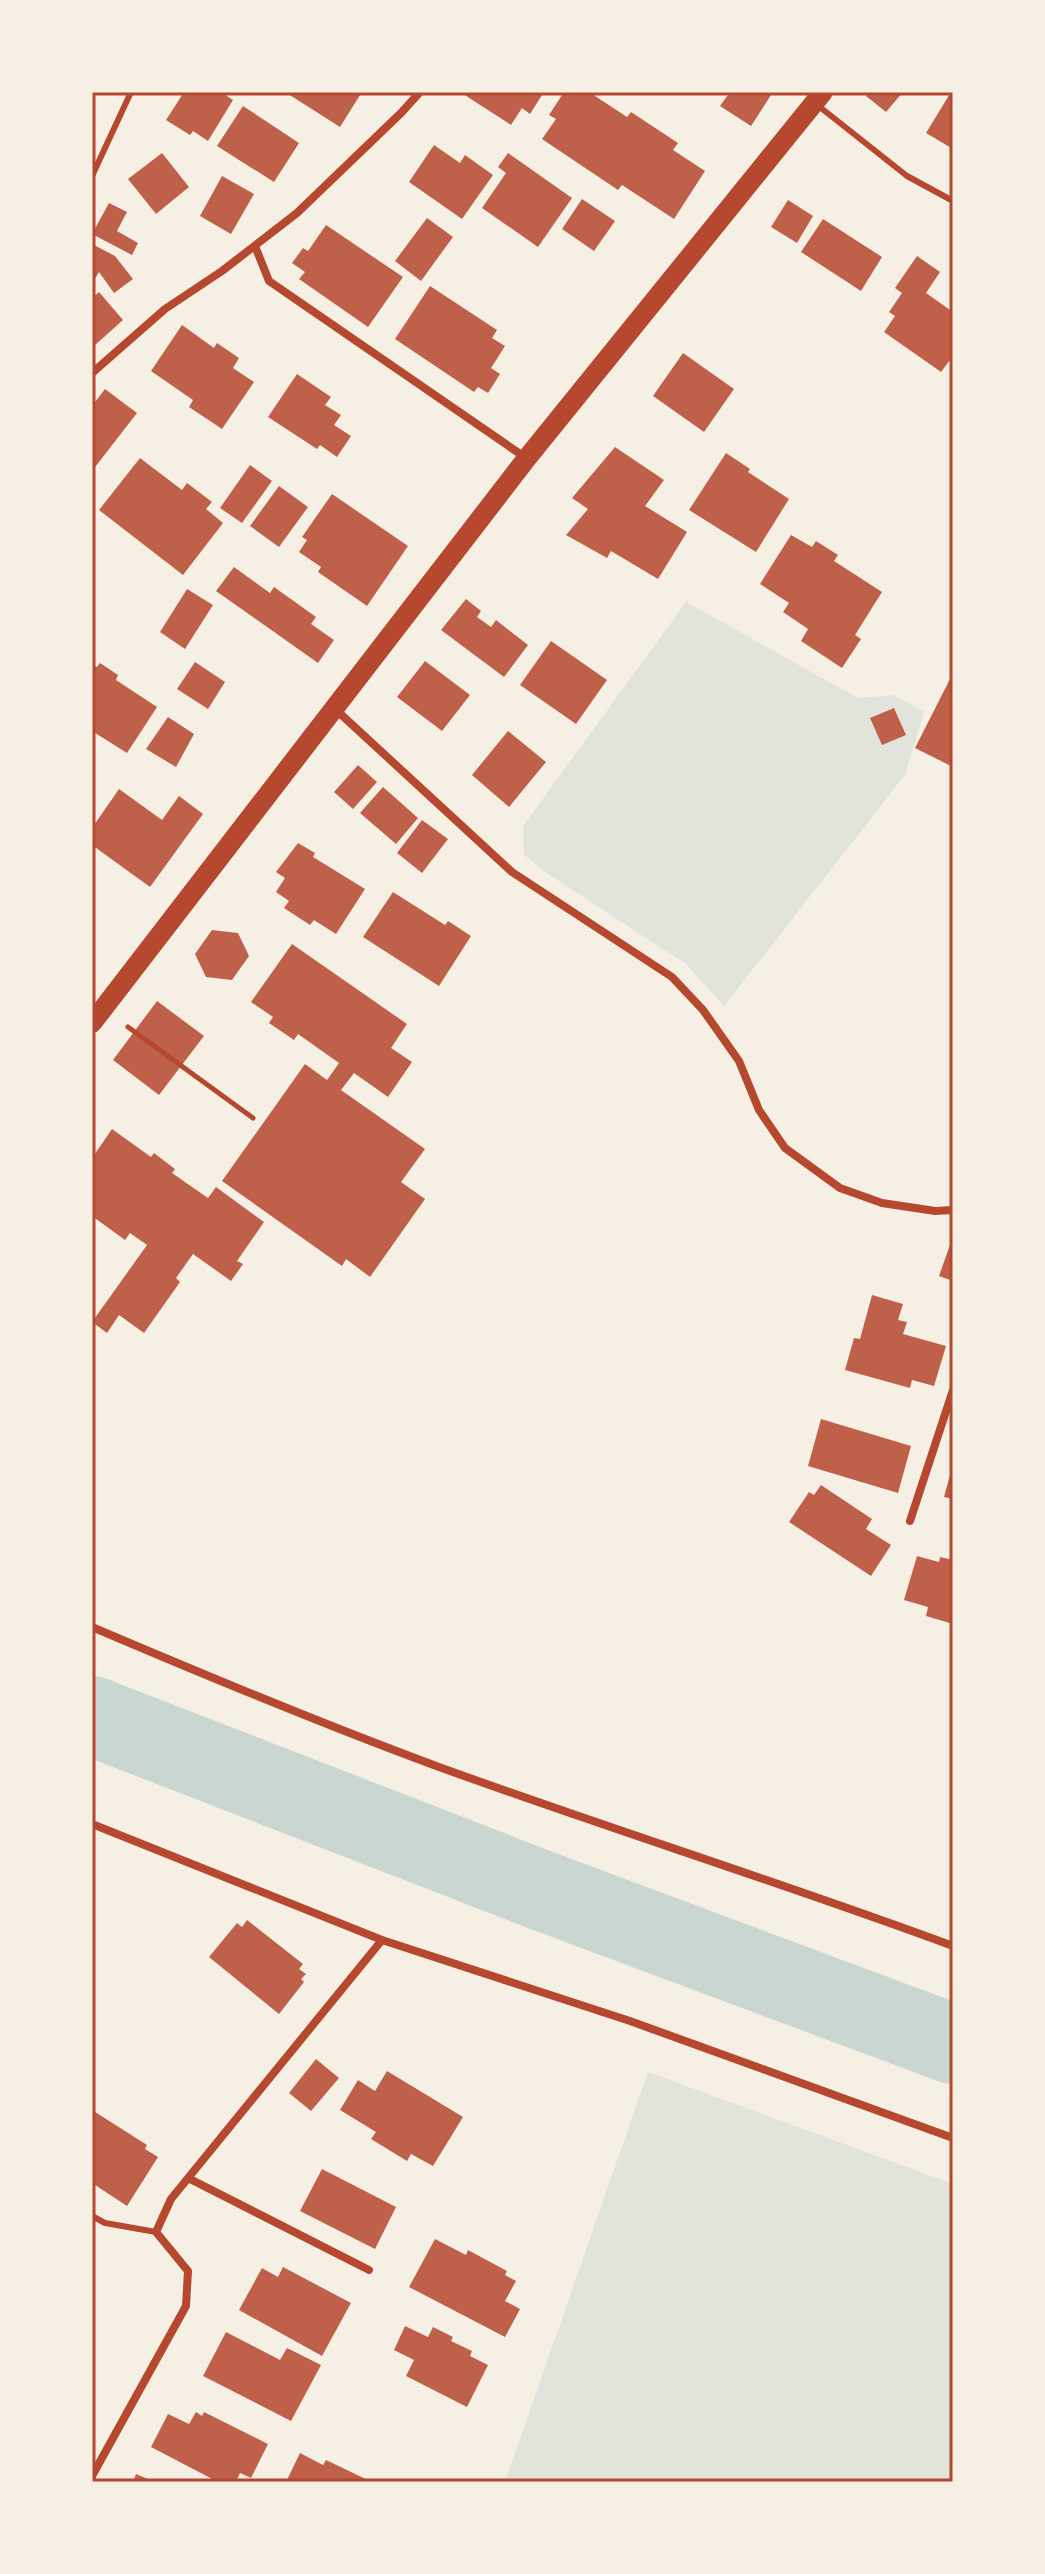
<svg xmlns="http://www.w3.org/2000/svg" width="1045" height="2574" viewBox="0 0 1045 2574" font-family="Overpass,sans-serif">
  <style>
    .green { fill: #e2e4dc }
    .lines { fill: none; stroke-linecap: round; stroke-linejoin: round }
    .river { stroke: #c9d6d2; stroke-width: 80 }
    .building { fill: #bf614a }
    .path { stroke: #b5482f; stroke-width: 5 }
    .service { stroke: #b5482f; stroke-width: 6 }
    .minor { stroke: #b5482f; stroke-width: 8 }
    .primary { stroke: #b5482f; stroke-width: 20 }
    .neatline { fill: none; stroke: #b5482f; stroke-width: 3 }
  </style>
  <rect width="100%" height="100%" fill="#f6efe4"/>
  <path class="green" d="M686,602L858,698L893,695L924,712L905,775L724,1006L686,964L551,876L524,855L523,826Z
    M648,2072L953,2184V2482H505Z"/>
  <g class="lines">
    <path class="river" d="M92,1716L543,1891L953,2044"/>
  </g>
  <path class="building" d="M184,92H221L233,100L208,141L193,131L190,135L166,120Z
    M285,92H362L340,127Z
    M460,92H544L530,114L522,108L511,125Z
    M564,92H589L627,117L631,112L678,143L673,150L705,171L674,219L622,185L618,190L542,139L556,119L549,115Z
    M730,92H773L751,126L720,106Z
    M869,92H903L886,112L866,96Z
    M951,92H953V149L926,133Z
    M243,106L299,143L274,182L217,146Z
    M434,145L460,163L465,155L493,175L462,219L409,182Z
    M162,153L189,187L156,214L128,179Z
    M508,153L572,198L538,247L482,208L506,173L498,167Z
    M222,176L254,194L231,234L200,216Z
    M582,199L615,221L594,251L562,229Z
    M788,200L813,216L797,243L771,227Z
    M109,203L127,212L117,231L138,243L132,255L92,234Z
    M427,218L453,237L421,281L395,261Z
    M823,219L882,257L861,291L801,252Z
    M326,225L403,277L368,327L299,279L305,272L292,263L303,248L308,251Z
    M92,244L115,256L133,279L114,293L99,272L92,284Z
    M917,256L940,272L926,293L953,312V356L941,372L884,332L895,316L889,312L902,293L895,288Z
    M430,286L497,330L492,338L505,346L491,368L500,374L488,393L478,387L474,392L395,339Z
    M99,292L123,320L94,346L92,298Z
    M182,325L214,348L217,343L239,358L233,368L254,382L222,429L189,407L193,400L151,371Z
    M683,353L734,389L704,432L653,396Z
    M297,374L331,397L325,405L341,415L334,425L351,436L337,457L320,445L317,449L268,417Z
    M105,389L137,413L92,471V406Z
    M615,447L664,480L645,506L687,532L658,579L611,551L607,558L566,535L588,509L572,498Z
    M726,453L750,469L748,472L789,499L756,552L689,510Z
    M140,458L182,490L187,483L212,502L206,509L223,523L183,575L99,510Z
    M250,465L272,481L242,523L220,508Z
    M279,486L308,507L279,547L250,526Z
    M332,494L408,546L367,606L318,572L321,567L299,552L307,540L302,537Z
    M791,535L812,547L816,541L838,555L834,561L882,592L855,635L861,639L842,668L801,641L808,629L783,612L789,603L760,584Z
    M234,567L270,593L274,587L316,617L311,624L334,640L318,663L216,591Z
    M187,589L213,605L185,649L160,632Z
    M466,599L481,611L477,617L491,627L496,620L528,645L504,677L441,630Z
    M551,641L607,680L576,724L520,685Z
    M425,661L470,695L442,731L397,697Z
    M195,662L225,682L208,709L177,689Z
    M100,663L118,675L116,680L157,707L127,753L92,731V664L97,667Z
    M953,673V767L915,748Z
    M894,708L906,735L882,745L870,718Z
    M168,717L194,734L176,767L146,749Z
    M508,731L546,762L509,807L472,775Z
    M358,765L377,782L353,809L334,792Z
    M383,787L418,818L396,844L360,813Z
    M119,789L162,820L179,796L203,814L150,887L92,845V828Z
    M422,820L448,839L422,873L397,853Z
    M298,843L315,853L313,857L365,889L336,934L314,920L310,925L284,908L289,901L276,892L285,878L276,872Z
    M393,892L445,925L448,921L471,936L439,986L363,937Z
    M212,930L238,933L249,956L232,980L206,977L195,954Z
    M292,944L407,1024L391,1048L412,1062L388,1097L354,1073L341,1090L425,1149L401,1182L425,1199L370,1277L346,1259L342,1266L222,1181L305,1064L327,1080L339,1063L298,1034L294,1040L269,1023L273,1017L251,1002Z
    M157,1001L204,1036L159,1095L113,1060Z
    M112,1129L151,1157L154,1153L175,1169L172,1173L208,1198L216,1187L264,1222L237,1261L243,1264L231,1281L193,1254L176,1278L180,1282L144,1333L119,1315L107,1333L92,1322L147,1245L130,1233L125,1240L92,1216V1158Z
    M951,1242H953V1281L939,1276Z
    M872,1295L903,1304L898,1320L907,1322L903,1334L946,1346L934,1386L912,1380L910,1388L845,1370L854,1338L860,1339Z
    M821,1419L911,1446L898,1493L808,1466Z
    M950,1475L953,1476V1499L944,1497Z
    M821,1485L872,1519L866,1529L891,1545L871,1576L789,1522L809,1492L814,1495Z
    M917,1556L939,1562L940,1557L953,1560V1624L926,1616L928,1607L904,1600Z
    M247,1920L303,1964L299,1969L306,1974L301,1979L304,1982L279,2014L209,1957L237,1923L242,1927Z
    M316,2059L339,2078L311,2111L289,2093Z
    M387,2071L463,2117L433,2166L411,2154L407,2161L371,2139L376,2132L340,2110L358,2080L375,2091Z
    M92,2110L147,2145L145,2149L158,2157L127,2206L92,2183Z
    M322,2169L396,2207L375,2249L300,2211Z
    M435,2239L466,2255L468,2250L507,2271L505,2275L516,2281L505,2301L520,2309L505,2337L409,2287Z
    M283,2267L351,2303L322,2356L239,2310L262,2268L278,2277Z
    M405,2326L428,2337L433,2327L453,2337L451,2341L472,2351L470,2356L488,2365L467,2407L406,2376L414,2360L394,2350Z
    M226,2332L280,2360L287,2348L321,2365L291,2421L203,2376Z
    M196,2412L202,2416L204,2412L268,2444L251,2478L240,2473L236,2482H218L151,2447L168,2414L189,2424Z
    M300,2453L323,2465L326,2460L372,2482H286Z
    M136,2474L155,2482H133Z"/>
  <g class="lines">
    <path class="path" d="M128,1027L253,1118"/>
    <path class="service" d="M816,104L907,176L953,201
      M92,176L131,92
      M92,2216L105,2223L156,2232"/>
    <path class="minor" d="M255,246L269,281L526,458
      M92,373L165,309L222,271L297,213L401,113L420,92
      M334,708L512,872L672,977L703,1010L739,1061L759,1110L785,1148L840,1188L882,1203L935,1211L953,1210
      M910,1521L953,1390
      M92,1627C207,1676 322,1724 439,1767C610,1829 783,1883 953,1946
      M92,1824L382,1940L630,2021L953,2138
      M188,2178L369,2270
      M92,2476L186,2306L188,2271L156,2232L171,2199L382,1940"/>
    <path class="primary" d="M92,1023L527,458L823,92"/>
  </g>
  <rect width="1045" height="2574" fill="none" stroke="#f6efe4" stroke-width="188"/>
  <rect x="94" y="94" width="857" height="2386" class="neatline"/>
</svg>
